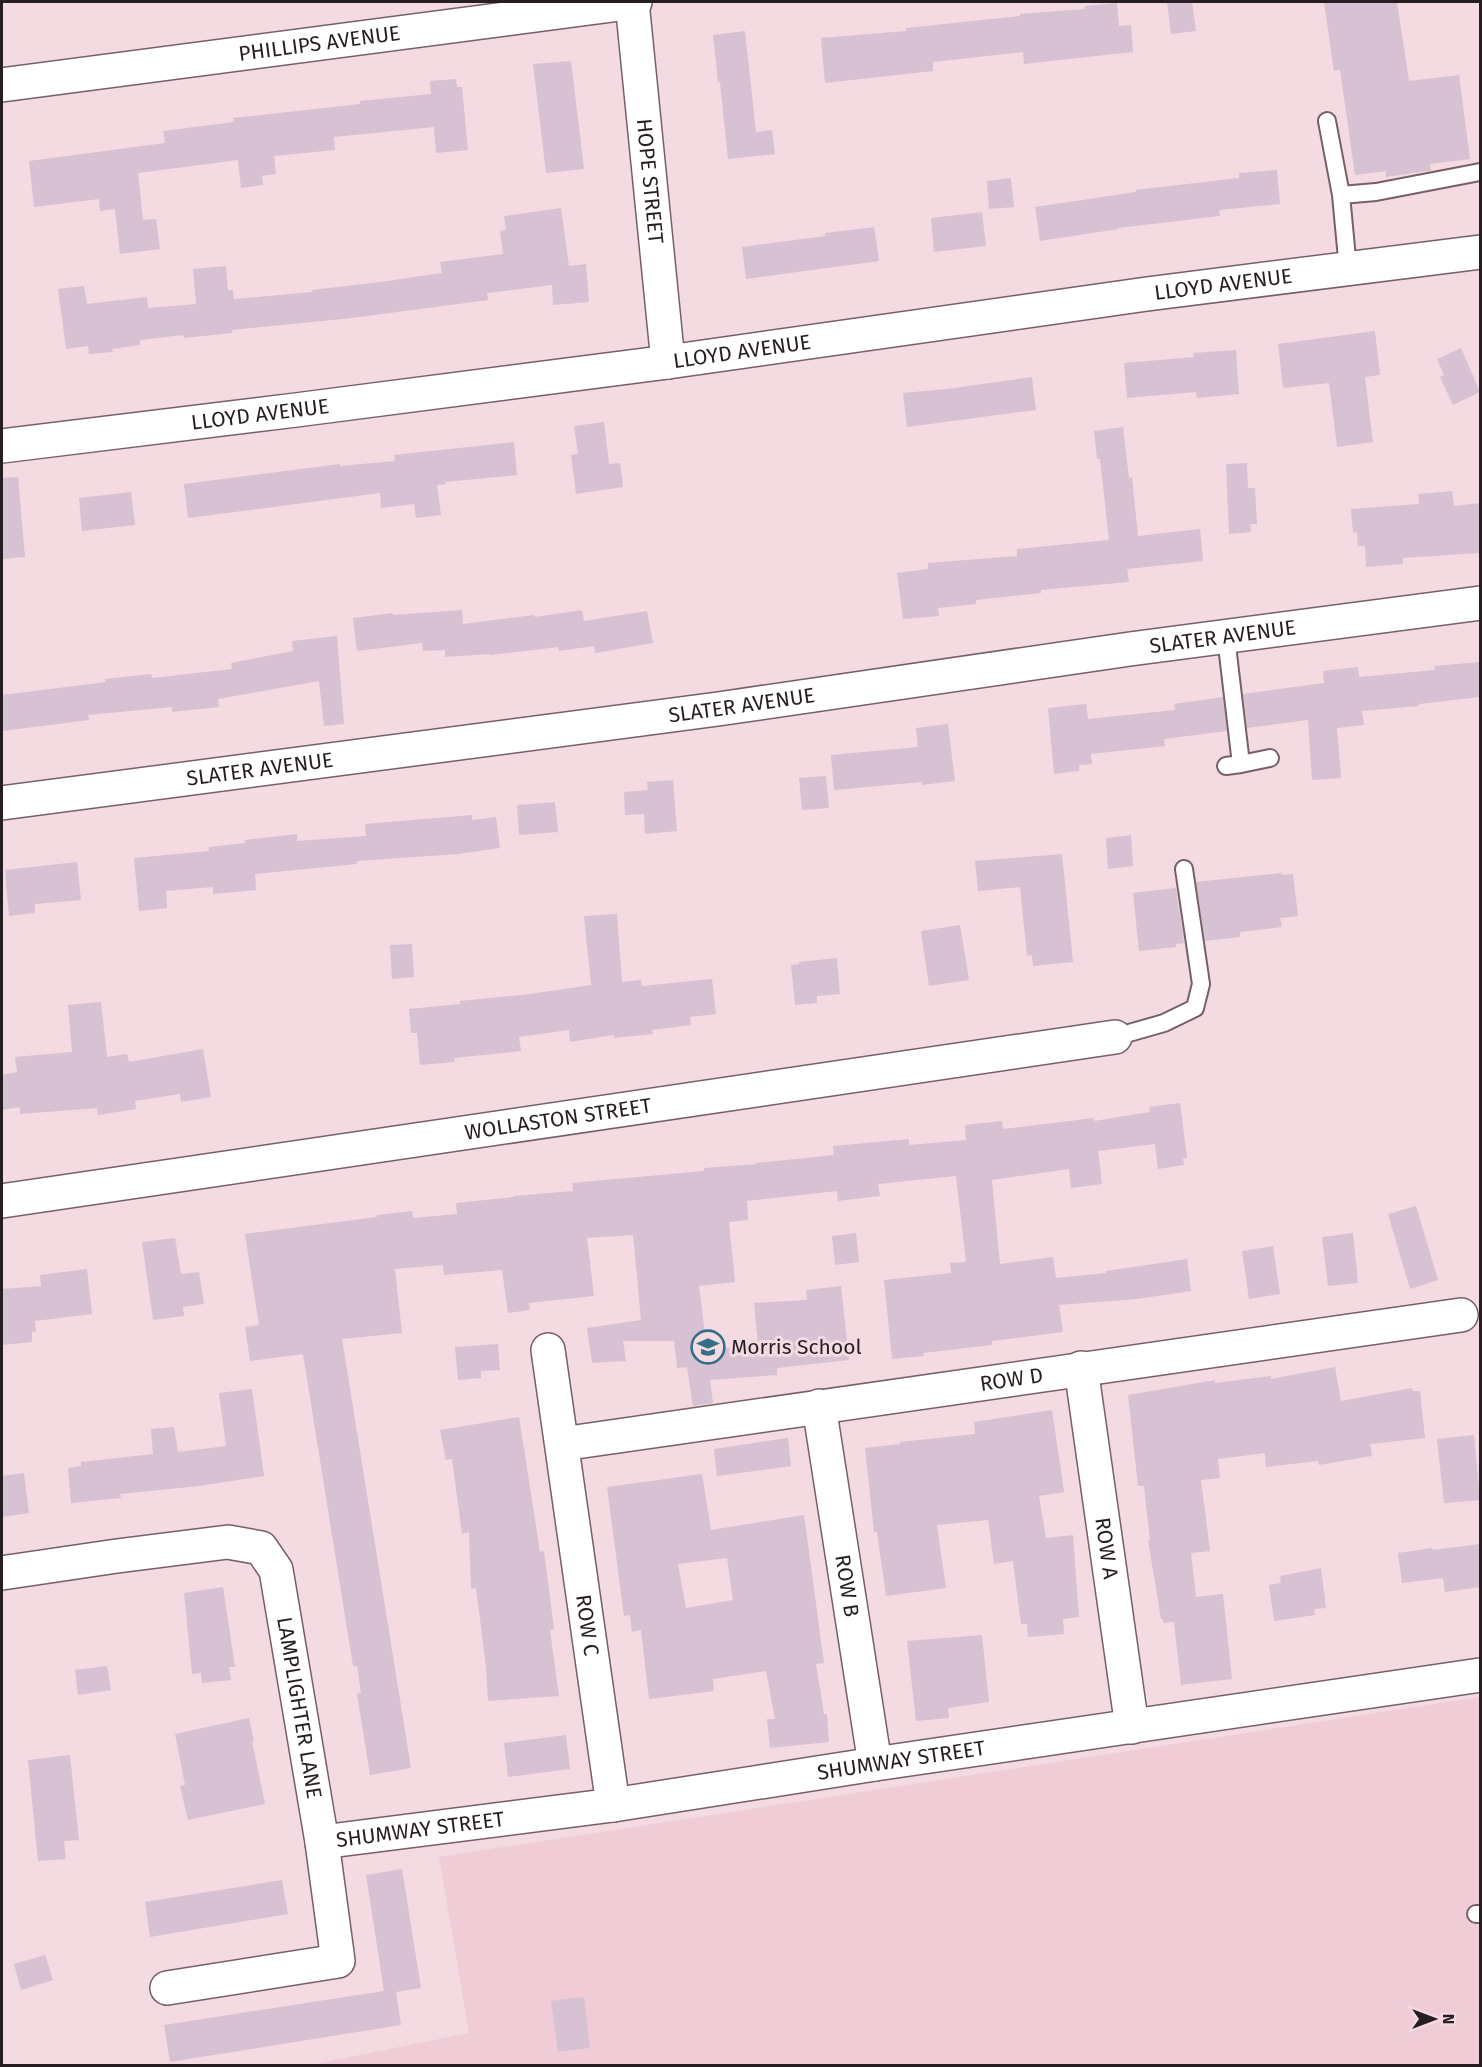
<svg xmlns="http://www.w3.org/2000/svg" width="1482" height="2067" viewBox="0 0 1482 2067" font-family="'Fira Sans',sans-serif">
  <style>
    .built { fill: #efccd6 }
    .building { fill: #d6c2d2; fill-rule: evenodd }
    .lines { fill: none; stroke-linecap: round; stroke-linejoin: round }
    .service-casing { stroke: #766066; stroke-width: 20 }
    .minor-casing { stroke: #766066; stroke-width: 36 }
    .tertiary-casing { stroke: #766066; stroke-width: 36 }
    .service { stroke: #fff; stroke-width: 16 }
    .minor { stroke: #fff; stroke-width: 33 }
    .tertiary { stroke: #fff; stroke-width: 33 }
    .labels { text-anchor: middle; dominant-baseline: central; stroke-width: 6; stroke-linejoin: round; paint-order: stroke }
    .street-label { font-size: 21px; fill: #271e21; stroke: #f4dae1 }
    .poi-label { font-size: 21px; fill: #271e21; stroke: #f4dae1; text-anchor: start }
  </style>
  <rect width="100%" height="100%" fill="#f4dae1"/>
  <path class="built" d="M1480,1697V2065L305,2066L469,2033L439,1857Z"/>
  <path class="building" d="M1167,2H1192L1196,31L1171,34Z
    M1324,2H1397L1409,81L1459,75L1470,159L1430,164L1431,171H1427L1386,177V171L1355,175L1340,70L1334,71Z
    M1117,3L1119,26L1131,25L1133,52L1024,64L1023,52L933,62V71L825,83L821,38L906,31V28L1020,16V14L1085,9V6Z
    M745,31L756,132L772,130L775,154L728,159L720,82H718L713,35Z
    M571,61L584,169L546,173L533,64Z
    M456,79L457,87H462L468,150L436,153L434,127L334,137L335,150L274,156L276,174L262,176L263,185L241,188L238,160L138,173L143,220L156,219L160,249L120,254L115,209L100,211L99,199L34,207L29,161L165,143L163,131L234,122L233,118L360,104V101L431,94L430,81Z
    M1277,170L1280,204L1219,210L1220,216L1118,228L1119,229L1040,241L1035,207L1136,192L1135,190L1239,178V173Z
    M1011,178L1014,207L989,209L987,181Z
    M561,208L569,266L586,264L589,302L553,305L552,285L487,293L488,300L352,318L232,330V333L184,338L183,335L140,340V345L112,349L113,352L89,354L88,346L66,349L58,289L84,286L87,304L147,297L148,308L196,304L193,269L226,266L228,290H233L234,299L312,292V290L380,282L442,273L440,262L503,254L500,231L506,230L504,216Z
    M982,212L986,246L934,252L931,218Z
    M874,227L879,261L746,279L742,247L825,236V233Z
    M1375,331L1380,375L1365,377L1373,442L1337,447L1329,383L1283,388L1278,344Z
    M1461,348L1480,392L1453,405L1440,377L1444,375L1437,359Z
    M1236,350L1239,394L1197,398L1196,392L1127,398L1124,363L1194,357L1193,353Z
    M1032,377L1036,410L907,427L903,393L947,389Z
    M604,422L609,464L620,463L623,487L576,494L571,455L578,454L574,426Z
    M1123,427L1129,478L1132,477L1138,536L1200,529L1203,561L1127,569L1129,582L1041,590V593L976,600V604L938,608L939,616L903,619L897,573L928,569V563L1017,556V549L1109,540L1100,459H1097L1094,431Z
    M514,442L517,475L445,482L446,484L437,485L441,515L416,518L414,504L381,508L380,493L188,518L184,484L340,464V466L395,461L394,455Z
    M1247,463L1248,488H1255L1257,524H1250L1251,532L1229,534L1226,464Z
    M18,477L25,557L2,559V478Z
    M1452,491L1454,506L1480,503V553L1403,558V564L1366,567L1365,546H1358L1357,532L1353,533L1351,509L1419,504L1418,494Z
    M131,492L135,525L82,531L79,498Z
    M462,610L463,624L534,615L535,617L582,610L584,621L647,611L653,643L595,653L594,646L559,651L558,647L490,655V654L445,657V650L423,651L422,643L357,651L353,618L393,613V615Z
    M337,636L344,724L324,726L319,681L218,699L219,707L172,712V707L88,715L89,720L2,731V695L106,682L105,679L151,674L152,678L232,669L231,663L293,651L292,641Z
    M1480,662V697L1419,704V706L1362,711L1364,725L1337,728L1341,778L1312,780L1308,720L1247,728L1243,694L1324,683L1323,671L1358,667L1359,677L1435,670L1434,666Z
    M1223,697L1227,731L1164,739L1165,746L1091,754L1092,764L1079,765V771L1054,774L1048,708L1086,704L1088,719L1175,710L1174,704Z
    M948,724L955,781L922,785V782L834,790L831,755L918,747L916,728Z
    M826,776L829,808L802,810L799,778Z
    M673,780L677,831L645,834L644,814L625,815L624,792L648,790L647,782Z
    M555,802L558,832L519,835L517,805Z
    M472,815V820L496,817L500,848L458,854L357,861V864L255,874L256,890L213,894V887L166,891L167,908L139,911L134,858L209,851V847L245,843V840L297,834V841L366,836L365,824Z
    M1131,835L1133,866L1108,869L1106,838Z
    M1062,854L1073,962L1033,966L1032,955L1027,956L1020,887L978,891L975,861Z
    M77,862L81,900L35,904V913L9,916L5,870Z
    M1281,873L1282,875L1293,874L1298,916L1280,918L1282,927L1240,932V937L1205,941L1196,882Z
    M1176,888L1184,943L1176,944V947L1139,951L1133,893Z
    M617,914L622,982L641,980L642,986L712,979L716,1014L690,1017L691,1025L652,1030L653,1034L614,1038V1035L570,1042L569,1030L519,1037L521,1051L454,1058L455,1062L420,1065L417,1033H411L409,1009L460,1004V1001L530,994L591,985L584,916Z
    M960,925L969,980L929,986L921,931Z
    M412,944L414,977L392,979L390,945Z
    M837,958L840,994L817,996V1003L795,1005L791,965L799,964V962Z
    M101,1002L107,1057L127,1054L129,1062L203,1049L211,1097L181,1102L180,1094L135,1101L136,1109L98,1115L97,1108L20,1114V1107L2,1110V1075L17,1072L15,1057L72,1052L68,1005Z
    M1180,1103L1187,1158H1183L1184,1165L1158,1169L1155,1144L1098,1151L1102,1184L1071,1188L1069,1169L992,1180L1000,1264L1053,1257L1056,1278L1106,1273V1271L1187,1259L1191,1291L1137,1299L1059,1305L1063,1332L992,1341V1345L923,1353L924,1356L892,1359L884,1280L951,1273L950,1263L966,1262L956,1176L878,1184L880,1196L838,1201L837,1191L747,1201L748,1220L729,1222L735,1282L699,1286L707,1350L758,1345L754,1303L807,1300L806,1290L841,1286L849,1360L777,1368V1375L710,1380L713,1403L693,1406L687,1367L677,1368L674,1341H623L626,1361L592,1363L587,1328L641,1320L633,1235L587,1238L594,1296L529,1303L530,1310L508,1313L502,1270L444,1275L443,1265L395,1269L402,1333L342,1339L411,1768L370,1775L357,1694L361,1693L357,1666H353L303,1354L250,1361L245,1327L259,1325L245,1234L377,1217V1215L412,1211L413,1218L457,1214L456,1203L514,1197V1196L573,1191L572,1183L704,1171V1168L757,1164L756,1163L834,1155L833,1146L909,1139V1145L966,1140L965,1125L1002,1121L1003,1129L1094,1118V1121L1150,1112L1149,1107Z
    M1416,1206L1438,1280L1410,1289L1388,1214Z
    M856,1233L859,1262L835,1265L832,1236Z
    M1353,1233L1358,1283L1328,1286L1322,1237Z
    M175,1238L181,1274L199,1272L204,1304L183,1307L184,1316L153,1320L142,1242Z
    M1273,1246L1280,1294L1249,1299L1242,1251Z
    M87,1269L92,1314L35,1321L36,1332H32V1342L2,1345V1289L41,1286L40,1275Z
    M498,1344L500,1370L481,1371V1378L458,1380L455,1347Z
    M1335,1367L1341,1401L1412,1388L1413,1391H1420L1425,1438L1370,1444L1372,1456L1319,1465L1318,1461L1266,1467L1265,1453L1218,1459L1220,1478L1201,1480L1210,1551L1191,1553L1196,1597L1223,1594L1232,1679L1181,1685L1174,1622L1163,1623V1619H1161L1148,1540H1150L1144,1486H1138L1128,1395L1215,1380V1383L1271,1376V1379Z
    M252,1389L264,1476L199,1486L120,1494L121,1498L71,1503L68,1468L81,1466V1462L153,1454L151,1429L174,1427L178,1452L226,1446L219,1393Z
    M1052,1410L1064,1492L1039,1496L1046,1538L1073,1535L1079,1617L1063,1619L1064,1634L1028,1637L1027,1624H1021L1013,1561L994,1564L988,1520L937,1525L946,1588L886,1596L877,1532H874L865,1448L900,1444V1442L975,1434L974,1422Z
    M519,1417L540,1552L544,1551L554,1629L550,1630L559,1696L488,1701L486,1667L476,1588L471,1589L469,1532L462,1534L452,1459L446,1460L440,1430Z
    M1474,1435L1480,1500L1444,1503L1437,1439Z
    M788,1438L791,1466L717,1476L714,1449Z
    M24,1473L29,1513L2,1517V1476Z
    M702,1474L711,1530L804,1515L824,1663L816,1664L824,1714H827L829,1742L770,1748L767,1719H775L766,1671L713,1679L714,1691L649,1699L641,1630L632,1632L630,1615L624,1616L607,1487ZM727,1558L733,1600L686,1608L678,1564Z
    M1480,1544V1587L1445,1592L1443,1578L1402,1583L1398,1553L1432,1548L1433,1550Z
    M1321,1568L1326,1608L1314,1609L1315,1615L1274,1621L1269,1585L1281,1583L1280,1576Z
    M223,1587L235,1667H229L231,1680L202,1683L201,1673L192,1674L184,1593Z
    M982,1635L989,1702L948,1708L949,1718L916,1721L907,1641Z
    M107,1666L111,1690L78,1695L75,1670Z
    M249,1718L254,1741H252L265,1804L188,1820L180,1786L185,1785L175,1734Z
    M566,1735L570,1769L508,1777L504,1743Z
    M70,1755L79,1840L64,1841L66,1859L38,1861L28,1760Z
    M402,1869L421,1988L396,1992L401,2025L170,2062L164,2025L384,1991L366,1875Z
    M282,1880L288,1914L150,1937L145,1902Z
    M45,1955L53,1980L21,1990L14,1964Z
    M584,1997L590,2048L558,2052L551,2001Z"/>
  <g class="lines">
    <defs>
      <path id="service" d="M1327,121L1341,195
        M1348,269L1341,195L1376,192L1480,172
        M1226,637L1241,764L1226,766
        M1241,764L1270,758
        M1115,1037L1164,1023L1195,1008L1201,984L1184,869
        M1476,1914H1480"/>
      <g id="minor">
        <path id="s1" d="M632,2L668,362"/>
        <path id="s2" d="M2,85L635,2"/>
        <path id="s3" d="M2,446L296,410L668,362L1147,294L1480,252"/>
        <path id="s4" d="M2,1201L1115,1037"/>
        <path id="s5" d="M548,1350L613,1805"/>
        <path id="s6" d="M1081,1368L1132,1727"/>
        <path id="s7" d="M819,1406L875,1764"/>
        <path id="s8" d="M562,1444L1461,1315"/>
        <path id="s9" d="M2,1573L117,1556L228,1542L261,1548L276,1570L322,1842L338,1961L167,1988"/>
        <path id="s10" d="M322,1842L613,1805L875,1764L1480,1675"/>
      </g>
      <g id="tertiary">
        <path id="s11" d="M2,803L718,709L1130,649L1480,603"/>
      </g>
    </defs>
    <use href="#service" class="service-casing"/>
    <use href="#minor" class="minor-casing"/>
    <use href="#tertiary" class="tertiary-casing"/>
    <use href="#service" class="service"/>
    <use href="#minor" class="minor"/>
    <use href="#tertiary" class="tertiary"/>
  </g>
  <defs>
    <symbol id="school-ring" viewBox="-11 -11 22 22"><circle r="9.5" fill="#f4dae1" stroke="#346e87" stroke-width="1.5"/><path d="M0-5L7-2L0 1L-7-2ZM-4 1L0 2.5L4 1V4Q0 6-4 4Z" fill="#346e87"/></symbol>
  </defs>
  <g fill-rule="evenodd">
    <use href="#school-ring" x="689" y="1328" width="38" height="38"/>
  </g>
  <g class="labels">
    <g class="street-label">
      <text stroke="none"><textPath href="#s2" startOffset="320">PHILLIPS AVENUE</textPath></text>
      <text stroke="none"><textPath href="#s1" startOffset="180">HOPE STREET</textPath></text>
      <text stroke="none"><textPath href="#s3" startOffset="1232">LLOYD AVENUE</textPath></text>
      <text stroke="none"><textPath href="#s3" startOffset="746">LLOYD AVENUE</textPath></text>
      <text stroke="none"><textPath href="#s3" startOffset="260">LLOYD AVENUE</textPath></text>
      <text stroke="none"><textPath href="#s11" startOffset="1232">SLATER AVENUE</textPath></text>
      <text stroke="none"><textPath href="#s11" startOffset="746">SLATER AVENUE</textPath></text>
      <text stroke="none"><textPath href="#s11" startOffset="260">SLATER AVENUE</textPath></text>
      <text stroke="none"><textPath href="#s4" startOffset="562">WOLLASTON STREET</textPath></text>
      <text stroke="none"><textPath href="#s8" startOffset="454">ROW D</textPath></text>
      <text stroke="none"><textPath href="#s6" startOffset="182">ROW A</textPath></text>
      <text stroke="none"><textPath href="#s7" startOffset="182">ROW B</textPath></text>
      <text stroke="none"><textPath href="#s5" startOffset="278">ROW C</textPath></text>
      <text stroke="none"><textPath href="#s9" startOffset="428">LAMPLIGHTER LANE</textPath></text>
      <text stroke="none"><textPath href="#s10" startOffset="585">SHUMWAY STREET</textPath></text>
      <text stroke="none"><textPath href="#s10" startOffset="99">SHUMWAY STREET</textPath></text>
    </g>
    <g class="poi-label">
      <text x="731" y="1347">Morris School</text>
    </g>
  </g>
  <rect width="1482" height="2067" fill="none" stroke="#271e21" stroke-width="6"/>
  <g transform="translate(1434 2019) rotate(90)" stroke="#f4dae1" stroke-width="4.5" paint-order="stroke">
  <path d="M0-4.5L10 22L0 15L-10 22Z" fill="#271e21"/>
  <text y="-9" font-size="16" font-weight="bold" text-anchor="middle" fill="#271e21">N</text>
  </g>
</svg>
